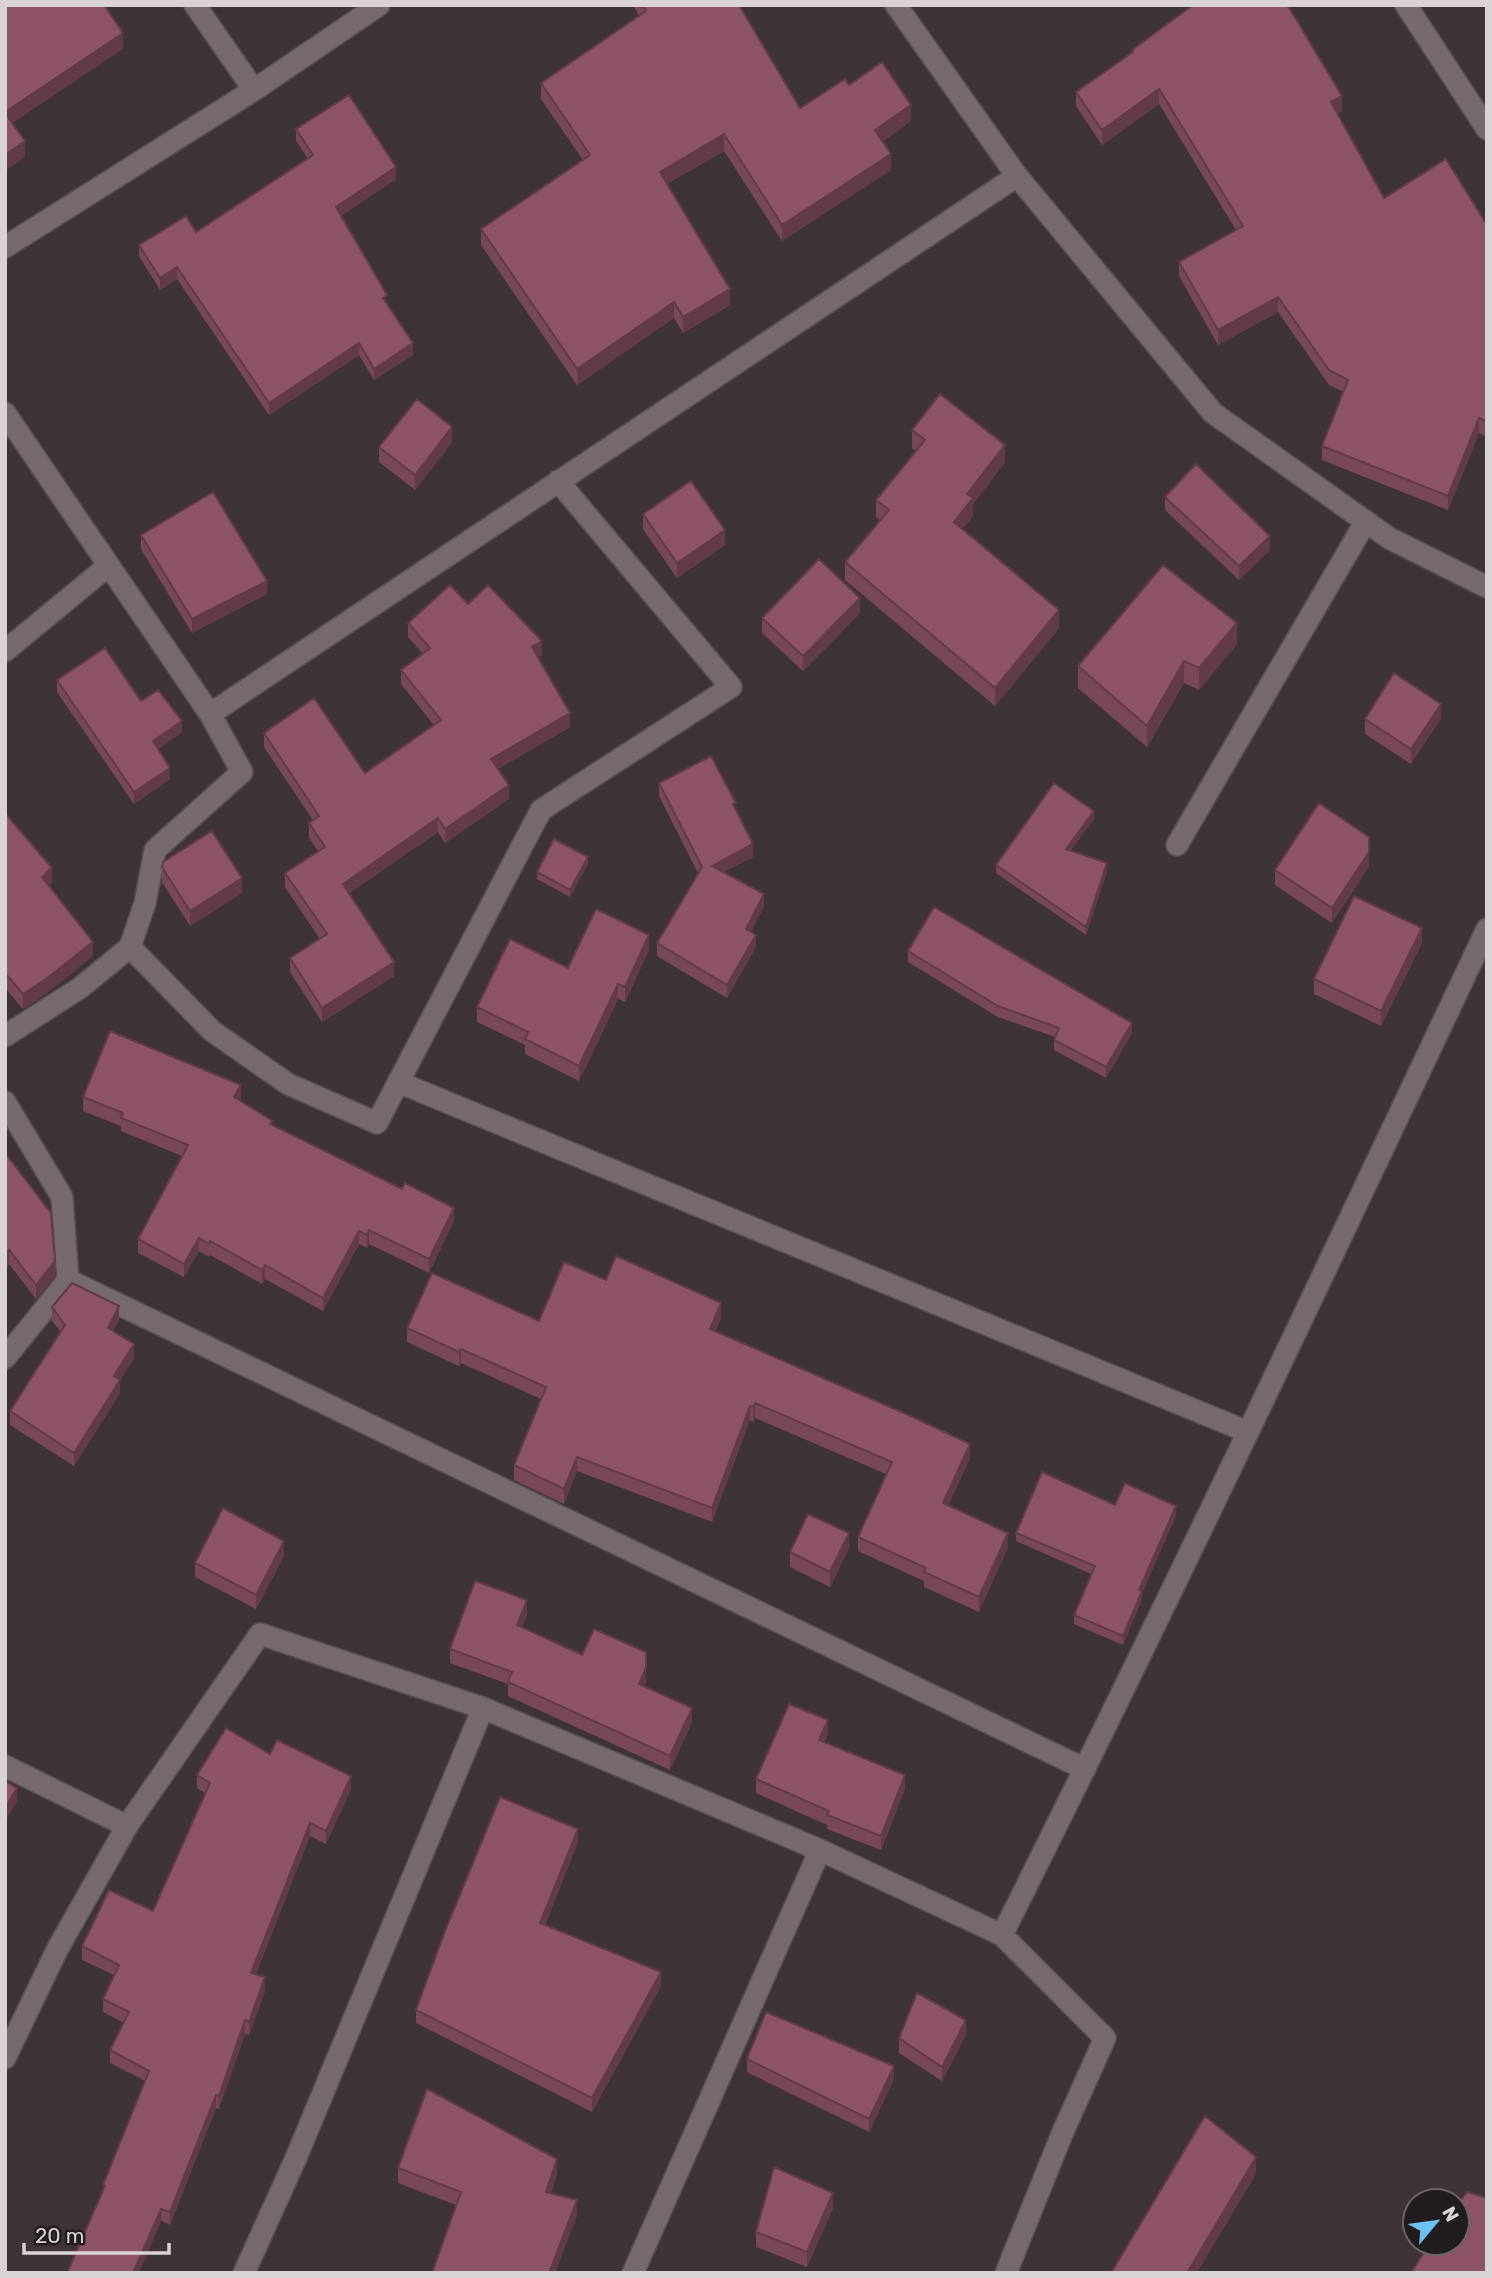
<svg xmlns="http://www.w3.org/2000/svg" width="1492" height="2278" viewBox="0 0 1492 2278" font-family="Rubik,sans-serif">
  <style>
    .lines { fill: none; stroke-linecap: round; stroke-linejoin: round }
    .street-casing { stroke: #574f51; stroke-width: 24 }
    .street { stroke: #766a6d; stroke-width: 21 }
    .wall { fill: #794858 }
    .shaded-wall { fill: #633b47 }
    .building { fill: #8d5466; stroke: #633b47; stroke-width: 2 }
  </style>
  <rect width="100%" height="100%" fill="#3e3336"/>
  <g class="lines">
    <defs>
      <path id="street" d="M195,5L254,90
        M896,5L1017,176L1213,413L1389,538L1487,587
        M1406,5L1487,129
        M5,247L254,90L379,5
        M5,413L210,714
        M5,651L108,566
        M1177,845L1366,521
        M130,947L212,1031L288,1084L377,1123L541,810L731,687L558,481
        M5,1036L80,988L130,947L145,903L155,850L242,772L210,714L1017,176
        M398,1082L1248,1432
        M5,1102L62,1197L68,1280L5,1358
        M68,1280L1085,1769
        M5,1766L127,1826
        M1002,1935C1169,1602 1328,1265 1487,929
        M5,2058L58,1948L127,1826L260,1634L483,1708L820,1850L1002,1935L1105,2038L1062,2134L1006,2273
        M244,2273L296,2158L483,1708
        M633,2273L820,1850"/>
    </defs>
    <use href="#street" class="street-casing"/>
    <use href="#street" class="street"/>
  </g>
  <path class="wall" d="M633,5H739L800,108L849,85L911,121L883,141L891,170L782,241L724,151L667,184L730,305L683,333L674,318L577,385L481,245V229L583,160L541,99V83L639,16Z
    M1187,5H1287L1342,111L1337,113L1384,198L1487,225V437L1479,433L1448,510L1322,460V446L1344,392L1329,385L1278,312L1218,345L1179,276V262L1236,230L1159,104L1102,145L1076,106V92L1132,52V50L1189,8Z
    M296,129L396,179L341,216L413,355L374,380L359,355L269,415L177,279L160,290L139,256V245L196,232L308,159L296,141Z
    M912,430L1005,462L973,504V516L962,529L1059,628L995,706L845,580V562L881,521L876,517V500L916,451L912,448Z
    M452,442L415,490L379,462V447Z
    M1165,497L1270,550L1239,580L1165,510Z
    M643,514L725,545L677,578L643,529Z
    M141,535L267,594L192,633L141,549Z
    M468,604L542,655L538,657L570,727L498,769L509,799L445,843L438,832L349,893L394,976L322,1022L290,972V958L320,939L285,887V873L318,851L309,838V823L313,820L264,747V733L365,773L434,725L401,684V670L422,653L408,637V623Z
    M860,613L803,671L762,633V618Z
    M1237,644L1199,690L1184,683L1147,747L1078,688V666Z
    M57,680L141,701L182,732L158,749L170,779L134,804L57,692Z
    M1441,718L1411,764L1365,734V719Z
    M659,783L736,811L753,857L724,872L764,906L751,932L756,947L727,998L657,956V943L698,873L659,796Z
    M5,813L52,883L49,886L93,956L43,996L23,1009L5,988Z
    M1094,819L1070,851L1107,871L1086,935L996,873V865Z
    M588,864L570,897L537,879V872Z
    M162,867L242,893L190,926L162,882Z
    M1369,867L1332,923L1275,885V870Z
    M1422,943L1381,1026L1314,994V979Z
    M649,950L625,1002L618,999L579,1081L525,1054V1045L477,1022V1007L568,968Z
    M908,951L1132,1033L1106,1078L1054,1050V1040L1055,1037L998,1017L908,962Z
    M83,1097L241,1098L240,1101L273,1125L454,1221L429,1273L369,1244L367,1248L359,1244L323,1311L265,1279L262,1284L210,1255L209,1257L199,1251L184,1277L138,1253V1239L182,1156L121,1131V1126L83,1111Z
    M5,1153L55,1276L36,1299L9,1264L5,1268Z
    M606,1280L721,1318L715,1332L970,1458L948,1506L1008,1547L979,1612L924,1587V1581L858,1551V1537L886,1474L755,1418L753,1422L750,1420L712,1522L577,1471L564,1504L514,1480V1465L541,1399L461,1363L459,1366L407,1342V1328L539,1321Z
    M52,1307L119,1319L113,1331L134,1358L120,1380V1393L74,1466L10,1425V1411L61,1332L52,1321Z
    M1115,1505L1176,1515L1142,1593V1599L1123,1645L1074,1624V1615L1091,1574L1016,1541V1533Z
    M849,1548L830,1587L790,1567V1552Z
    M284,1556L256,1609L195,1577V1563Z
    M527,1614L522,1627L646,1682L644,1686L692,1722L670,1770L508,1696V1684L450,1663V1649Z
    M828,1734L824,1743L905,1789L881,1850L827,1829V1825L756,1793V1779Z
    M270,1754L351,1789L326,1844L310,1836L256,1974L265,1991L249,2035L245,2034L219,2109L216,2108L170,2225L103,2191V2185L145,2081L110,2063V2050L124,2023L103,2012V1999L114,1975L82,1960V1946L153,1911L205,1793L197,1788V1775Z
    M578,1842L545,1925L661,1986L592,2112L416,2023V2010Z
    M966,2035L942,2081L899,2053V2038Z
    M747,2059L894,2079L869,2132L747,2072Z
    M398,2168L557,2174L551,2193L577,2215L555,2273H432L456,2205L398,2183Z
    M833,2208L807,2267L756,2247V2232Z"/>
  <path class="shaded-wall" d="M123,33V49L5,128V112Z
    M1159,89V104L1102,145V130Z
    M1342,96V111L1331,117V102Z
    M911,105V121L875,146V130Z
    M724,134V151L660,188V172Z
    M25,141V157L5,171V155Z
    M891,154V170L782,241V225Z
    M396,167V179L336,219V207Z
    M177,267V279L160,290V278Z
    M730,289V305L683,333V317Z
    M1278,297V312L1218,345V330Z
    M674,302V318L577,385V369Z
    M359,343V355L269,415V403Z
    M413,343V355L374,380V369Z
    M1479,418V433L1448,510V496Z
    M452,427V442L415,490V475Z
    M1005,445V462L973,504V516L954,540V522L967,494Z
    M725,530V545L677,578V563Z
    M1270,536V550L1239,580V566Z
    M267,581V594L192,633V619Z
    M860,598V613L803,671V656Z
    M1059,610V628L995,706V688Z
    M1237,623V644L1199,690V668Z
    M542,641V655L532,661V647Z
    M1184,661V683L1147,747V726Z
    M1441,704V718L1411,764V749Z
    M570,713V727L491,773V759Z
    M182,721V732L153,753V741Z
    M170,768V779L134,804V792Z
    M509,785V799L445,843V829Z
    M1094,811V819L1066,857V849Z
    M438,818V832L343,898V884Z
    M753,844V857L712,878V866Z
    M1369,852V867L1332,923V908Z
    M588,857V864L570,897V890Z
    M1107,863V871L1086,935V927Z
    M52,868V883L42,892V877Z
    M242,878V893L190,926V911Z
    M764,894V906L746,941V929Z
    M1422,928V943L1381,1026V1011Z
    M649,935V950L625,1002V987Z
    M756,935V947L727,998V985Z
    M93,942V956L43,996L23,1009V994Z
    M394,962V976L322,1022V1008Z
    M618,984V999L579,1081V1066Z
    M1132,1023V1033L1106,1078V1067Z
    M241,1085V1098L234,1111V1097Z
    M454,1208V1221L429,1273V1259Z
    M369,1230V1244L367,1248V1235Z
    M359,1231V1244L323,1311V1298Z
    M199,1238V1251L184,1277V1264Z
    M9,1250V1264L5,1268V1253Z
    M55,1261V1276L36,1299V1285Z
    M265,1265V1279L262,1284V1270Z
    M721,1303V1318L710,1344V1329Z
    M119,1306V1319L108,1341V1328Z
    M134,1344V1358L114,1389V1376Z
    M461,1349V1363L459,1366V1352Z
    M120,1380V1393L74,1466V1453Z
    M755,1403V1418L753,1422V1407Z
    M750,1406V1420L712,1522V1508Z
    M970,1444V1458L943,1517V1503Z
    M577,1457V1471L564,1504V1489Z
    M1176,1506V1515L1142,1593V1599L1123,1645V1636L1139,1590Z
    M849,1533V1548L830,1587V1572Z
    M1008,1533V1547L979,1612V1597Z
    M284,1541V1556L256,1609V1595Z
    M527,1600V1614L517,1639V1625Z
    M646,1668V1682L639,1698V1684Z
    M692,1708V1722L670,1770V1756Z
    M828,1720V1734L819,1755V1740Z
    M905,1775V1789L881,1850V1836Z
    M351,1776V1789L326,1844V1831Z
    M17,1788V1802L5,1821V1808Z
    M310,1823V1836L251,1986V1973Z
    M578,1829V1842L540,1936V1923Z
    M661,1972V1986L592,2112V2098Z
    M265,1977V1991L249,2035V2022Z
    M245,2020V2034L219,2109V2096Z
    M966,2020V2035L942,2081V2067Z
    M894,2066V2079L869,2132V2119Z
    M216,2095V2108L170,2225V2212Z
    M1256,2157V2174L1197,2273H1187Z
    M557,2159V2174L546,2206V2192Z
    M833,2193V2208L807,2267V2252Z
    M577,2200V2215L555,2273H549Z
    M161,2209V2222L139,2273H133Z"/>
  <path class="building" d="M5,5H104L123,33L5,112Z
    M643,5H739L800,108L845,79L849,85L882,62L911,105L875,130L891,154L782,225L724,134L660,172L730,289L683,317L674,302L577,369L481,229L590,155L541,83L646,11Z
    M1193,5H1287L1296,19L1342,96L1331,102L1384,198L1446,159L1487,225V422L1479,418L1448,496L1322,446L1348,380L1329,370L1278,297L1218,330L1179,262L1243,226L1159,89L1102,130L1076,92L1133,52L1132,50Z
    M349,95L396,167L336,207L387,295L383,298L413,343L374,369L359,343L269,403L177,267L160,278L139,245L186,216L196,232L313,155L296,129Z
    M5,113L25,141L5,155Z
    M940,394L1005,445L967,494L973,498L954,522L1059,610L995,688L845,562L889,510L876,500L925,440L912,430Z
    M417,399L452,427L415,475L379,447Z
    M1196,464L1270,536L1239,566L1165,497Z
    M691,481L725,530L677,563L643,514Z
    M213,492L267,581L192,619L141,535Z
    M819,559L860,598L803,656L762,618Z
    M1163,565L1237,623L1199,668L1184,661L1147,726L1078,666Z
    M450,585L468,604L488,585L542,641L532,647L570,713L491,759L509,785L445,829L438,818L343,884L394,962L322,1008L290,958L327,934L285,873L325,847L309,823L319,816L264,733L314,698L365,773L441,720L401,670L430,648L408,623Z
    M105,648L141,701L158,690L182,721L153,741L170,768L134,792L57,680Z
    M1394,673L1441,704L1411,749L1365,719Z
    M711,756L736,803L733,804L753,844L712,866L764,894L746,929L756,935L727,985L657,943L702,867L659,783Z
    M1054,783L1094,811L1066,849L1107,863L1086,927L996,865Z
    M1319,803L1369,837V852L1332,908L1275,870Z
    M5,813L52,868L42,877L93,942L43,981L23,994L5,973Z
    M212,831L242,878L190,911L162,867L163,862Z
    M554,839L588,857L570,890L537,872Z
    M1354,896L1422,928L1381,1011L1314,979Z
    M934,907L1132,1023L1106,1067L1054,1040L1059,1028L998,1006L908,951Z
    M596,909L649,935L625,987L618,984L579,1066L525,1039L528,1032L477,1007L510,939L568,968Z
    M110,1031L241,1085L234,1097L273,1121L270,1124L402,1189L405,1183L454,1208L429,1259L369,1230L367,1235L359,1231L323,1298L265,1265L262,1270L210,1241L209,1244L199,1238L184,1264L138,1239L188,1145L121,1118L123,1113L83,1097Z
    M5,1153L51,1213L55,1261L36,1285L9,1250L5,1253Z
    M616,1256L721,1303L710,1329L913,1417L970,1444L943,1503L1008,1533L979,1597L924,1572L926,1568L858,1537L892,1462L755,1403L753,1407L750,1406L712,1508L577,1457L564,1489L514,1465L546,1387L461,1349L459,1352L407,1328L432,1273L539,1321L564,1262L606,1280Z
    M72,1283L119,1306L108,1328L134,1344L114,1376L120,1380L74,1453L10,1411L65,1325L52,1307Z
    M1042,1472L1115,1505L1125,1483L1176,1506L1139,1590L1142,1591L1123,1636L1074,1615L1095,1566L1016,1533Z
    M223,1508L284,1541L256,1595L195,1563Z
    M808,1514L849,1533L830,1572L790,1552Z
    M475,1581L527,1600L517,1625L582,1655L594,1629L646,1652V1668L639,1684L692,1708L670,1756L508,1682L512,1672L450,1649Z
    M789,1704L828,1720L819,1740L905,1775L881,1836L827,1815L829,1811L756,1779Z
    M226,1728L270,1754L277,1740L351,1776L326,1831L310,1823L251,1973L265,1977L249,2022L245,2020L219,2096L216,2095L170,2212L161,2209L133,2273H67L105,2186L103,2185L149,2071L110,2050L129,2012L103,1999L119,1965L82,1946L109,1890L153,1911L210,1783L197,1775Z
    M5,1781L17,1788L5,1808Z
    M500,1797L578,1829L540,1923L661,1972L592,2098L416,2010L445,1931Z
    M917,1993L966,2020L942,2067L899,2038Z
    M766,2012L894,2066L869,2119L747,2059Z
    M427,2089L557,2159L546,2192L577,2200L549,2273H432L461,2192L398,2168Z
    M1205,2116L1256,2157L1187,2273H1111Z
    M774,2167L833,2193L807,2252L756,2232Z
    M1467,2192L1487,2198V2273H1411L1430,2243H1457V2205Z"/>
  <rect width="1492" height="2278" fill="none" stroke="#dad3d5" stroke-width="14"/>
  <g transform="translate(1436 2222) rotate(61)"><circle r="33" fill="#211c1e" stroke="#6b6567" stroke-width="2"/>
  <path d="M0-5L12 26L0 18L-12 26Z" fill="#6ec2f3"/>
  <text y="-10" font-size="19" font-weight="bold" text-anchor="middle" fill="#dad3d5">N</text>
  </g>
  <path d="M24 2243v10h145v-10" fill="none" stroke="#dad3d5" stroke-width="3.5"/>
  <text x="35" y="2243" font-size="21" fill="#dad3d5" stroke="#211c1e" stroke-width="5" paint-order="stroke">20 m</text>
</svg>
